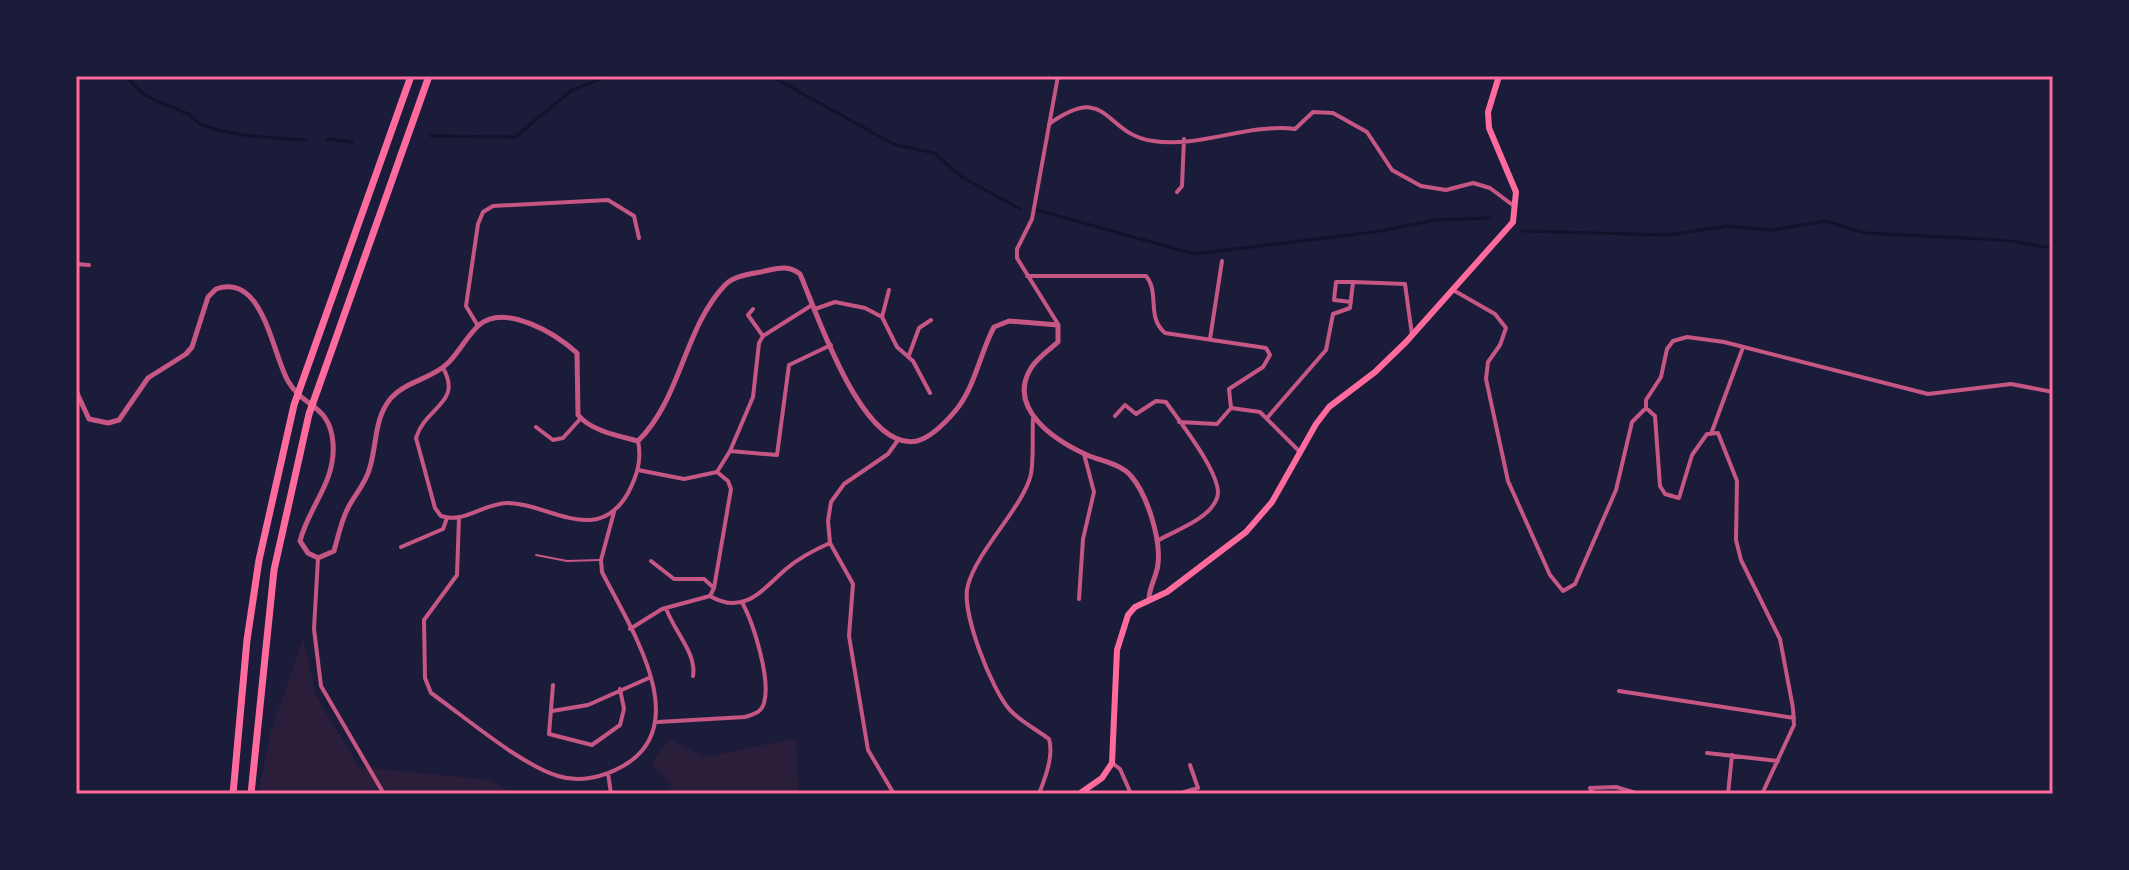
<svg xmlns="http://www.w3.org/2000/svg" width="2129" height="870" viewBox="0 0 2129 870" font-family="Ubuntu,sans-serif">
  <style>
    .green { fill: #2a1e3b }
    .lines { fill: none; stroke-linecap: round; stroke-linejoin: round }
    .stream { stroke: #12122b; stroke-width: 3 }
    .service { stroke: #c65784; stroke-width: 2 }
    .minor { stroke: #c65784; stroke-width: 4 }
    .tertiary { stroke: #c65784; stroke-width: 5 }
    .secondary { stroke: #ff6b9d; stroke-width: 6 }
    .trunk { stroke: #ff6b9d; stroke-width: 7 }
    .neatline { fill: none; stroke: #ff6b9d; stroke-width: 3 }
  </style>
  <rect width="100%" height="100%" fill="#1b1b3a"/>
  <path class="green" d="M303,638L316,696L359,767L490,780L514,794H258L271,732Z
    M796,738L799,794H665L671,784L651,764L669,739L706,757Z"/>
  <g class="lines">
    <path class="stream" d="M126,76C149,104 159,100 188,114C193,117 196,122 202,125C235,137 272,138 306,140
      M771,76L893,144L934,153L962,177L1020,209
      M431,136L515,137L572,90L609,76
      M327,139L352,142
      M1037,210L1194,254L1374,232L1435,220L1490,218
      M1522,231L1667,235L1729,226L1773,230L1825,221L1865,233L2002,240L2053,248"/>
    <path class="service" d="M536,555L567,561L599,560"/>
    <path class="minor" d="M1049,124C1110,81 1102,134 1153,141C1201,148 1248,123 1295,129L1313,112L1333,113L1367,132L1392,170L1421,186L1446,190L1473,183L1490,188L1514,206
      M1177,192L1182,186L1184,139
      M76,264L89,265
      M1027,276H1146C1160,292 1146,317 1165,333L1266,348L1270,355L1263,367L1229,389L1231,408L1260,412L1300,452
      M1453,290L1495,314L1506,328L1500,345L1488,362L1486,379L1508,481L1550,575L1563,591L1575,584L1616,490L1632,422L1646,408L1655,416L1660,486L1665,494L1679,498L1692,455L1707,434L1718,433L1737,481L1736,540L1741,560L1780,639L1793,708L1794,725L1762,794
      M1351,302L1334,300L1336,282H1353
      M753,309L748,315L763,336
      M815,309L835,302L865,308L882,317L897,347L913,361L930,393
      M882,317L889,290
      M1058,324L1017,258V249L1032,219L1058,76
      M478,326L466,306L478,224L483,212L493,206L608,200L634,216L639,238
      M1210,339L1222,261
      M909,355L919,328L931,320
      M443,368C463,403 425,407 416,438L435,508L441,516C463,524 483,504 506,503C547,502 597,548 628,493C637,476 642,460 638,441
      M1646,408V400L1661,377L1667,349L1673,341L1687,337L1724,342L1928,394L2011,384L2053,392
      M1115,416L1125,405L1136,414L1156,401L1166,402C1179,421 1225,478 1217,498C1210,519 1174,531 1157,541
      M1267,418L1326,350L1333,314L1350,308L1353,282L1405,284L1412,335
      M1033,419C1032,437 1034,457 1031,474C1024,506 978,549 968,585C960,610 992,691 1010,710C1021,722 1036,729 1049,739C1054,756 1045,778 1039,794
      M1179,422L1217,424L1231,408
      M536,427L553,440L563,438L581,418
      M1711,434L1742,350
      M730,451L777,455L789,365L831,345
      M638,470L684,479L717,472L730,451L753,397L759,343L763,336L812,305
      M459,517L457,575L424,620L425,678L431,693C465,717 521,765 558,776C579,783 604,777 623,766C696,725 629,626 602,572L601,560L614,512
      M401,547L443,529L447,518
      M318,558L314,629L321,686L384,794
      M651,561L674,579H704L714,588L710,596
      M714,588L731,489L728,481L717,472
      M710,596C744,616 762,590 786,569C799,558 814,550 830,543
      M1079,599L1083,539L1094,492L1084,454
      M666,608C673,630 697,653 693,676
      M630,629L662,609L710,596
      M553,685L549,734L592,745L620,725L624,709L620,689
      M1619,691L1794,718
      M552,711L588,705L651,677
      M658,722L745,717C754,714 761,713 764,703C771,680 754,625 743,604
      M1707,753L1778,761
      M1112,763L1120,769L1131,794
      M608,773L611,794
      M894,794L868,750L849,636L853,584L830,543L828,521L831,502L844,484L888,454L898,440
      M1178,794L1198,788L1190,765
      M1593,794L1590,788L1616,787L1639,794
      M1728,794L1732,755"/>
    <path class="tertiary" d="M76,391L89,419L108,423L119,420L148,378L186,354L192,347L208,297L216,289C263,272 272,353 288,381C303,408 330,404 333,443C336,482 309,506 300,541L308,553L318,558L334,551C338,537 341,522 347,510C354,495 366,484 370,467C377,444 374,418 391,398C406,381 432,379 448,363C459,352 467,336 479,325C506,303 556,334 577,353L578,415C591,431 619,436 638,441C681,399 684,328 725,285C735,275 752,274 765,271C779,268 788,265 800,274C817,313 862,453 917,441C932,437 946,422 956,410C975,387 980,353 994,327L1009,321L1058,325V342C1049,350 1037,358 1031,368C1006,409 1056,441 1087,455C1101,461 1121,464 1131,476C1147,494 1161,539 1158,564C1157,576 1149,587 1149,599"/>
    <path class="secondary" d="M1079,794L1102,778L1112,763L1117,650L1128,615L1135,607L1167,592L1246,532L1272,502L1316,424L1329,407L1375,372L1406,342L1513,222L1516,192L1489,128L1488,112L1499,76"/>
    <path class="trunk" d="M233,794L247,640L259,560L294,405L411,76
      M251,794L274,570L309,414L429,76"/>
  </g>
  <rect width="2129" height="870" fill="none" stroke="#1b1b3a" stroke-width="156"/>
  <rect x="78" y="78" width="1973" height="714" class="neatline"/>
</svg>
